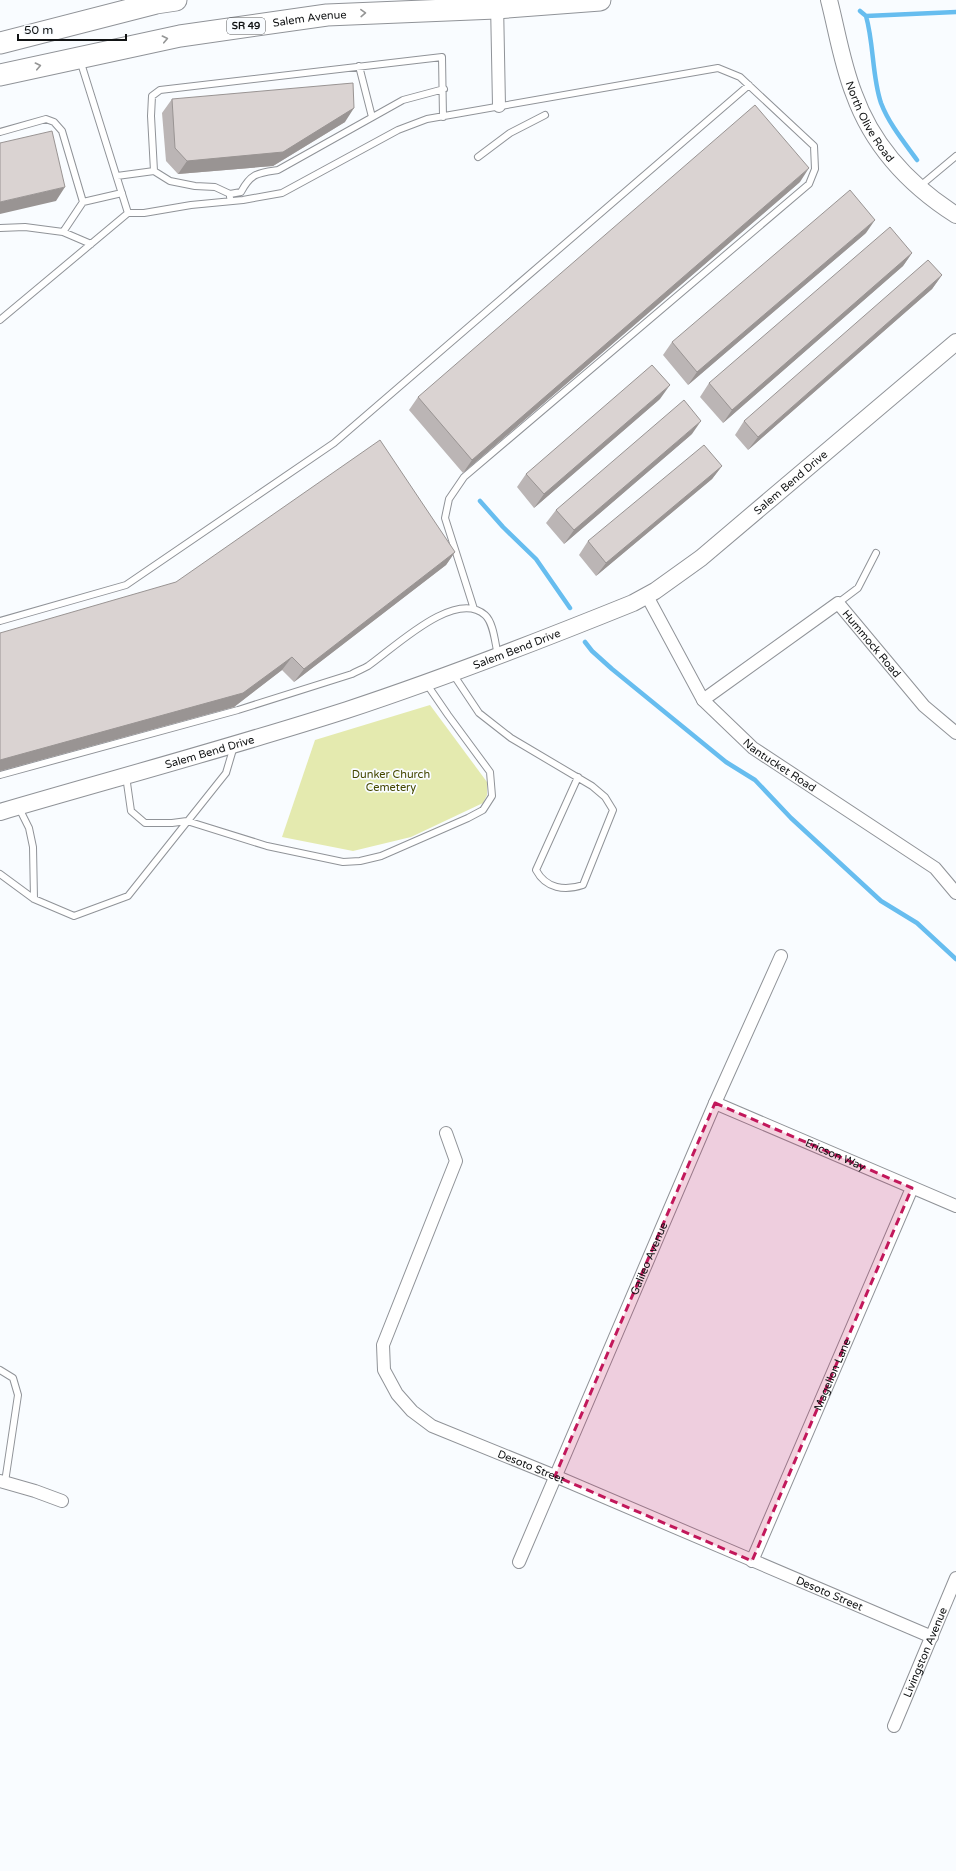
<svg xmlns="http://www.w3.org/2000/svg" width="956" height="1871" viewBox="0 0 956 1871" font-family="'Varela Round',sans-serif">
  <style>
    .green { fill: #e4eaaf }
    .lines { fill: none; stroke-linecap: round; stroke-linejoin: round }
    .stream { stroke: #67bdef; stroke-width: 4.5 }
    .lane-casing { stroke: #909398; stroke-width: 8 }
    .street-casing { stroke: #909398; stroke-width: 14 }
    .secondary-casing { stroke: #909398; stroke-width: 18 }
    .highway-casing { stroke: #909398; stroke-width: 23 }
    .lane { stroke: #fff; stroke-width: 6 }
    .street { stroke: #fff; stroke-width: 12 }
    .secondary { stroke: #fff; stroke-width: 16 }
    .highway { stroke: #fff; stroke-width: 21 }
    .wall { fill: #bbb5b5 }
    .shaded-wall { fill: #999493 }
    .building { fill: #dad3d2; stroke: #999493 }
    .oneway { stroke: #949595 }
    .marked { fill: #c2185b; fill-opacity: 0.2; stroke: #c2185b; stroke-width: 3; stroke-dasharray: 8 5; stroke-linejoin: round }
    .labels { text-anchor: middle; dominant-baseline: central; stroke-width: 3.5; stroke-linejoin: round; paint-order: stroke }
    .shield { fill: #f9fcff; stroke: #57595a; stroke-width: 1 }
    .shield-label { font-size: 10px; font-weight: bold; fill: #111314 }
    .street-label { font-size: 11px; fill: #111314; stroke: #f9fcff }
    .park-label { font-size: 11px; fill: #444700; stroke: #f9fcff }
  </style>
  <rect width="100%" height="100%" fill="#f9fcff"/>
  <path class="green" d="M430,705L487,782V795L483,803L411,837L353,851L282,837L315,740Z"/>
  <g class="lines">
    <path class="stream" d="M860,11L866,16L956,12
      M866,16C874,44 872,77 881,103C889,124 904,142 917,160
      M480,501L503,527L536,559L570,608
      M585,642L592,651L612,669L726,762L755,780L791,818L881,901L917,923L956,959"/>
    <defs>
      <path id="lane" d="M80,60L128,213
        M359,66L372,117
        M0,132L46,119L54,122L62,131L83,202L122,193
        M478,157L510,133L545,115
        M154,171L170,181L195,186L215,187L230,194V197
        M117,176L154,171L151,116L152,96L160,90L442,57L443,117
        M919,187L956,156
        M230,194L241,192C251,173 258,173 278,170L403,100L444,89
        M0,228L25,227L63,232L91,244
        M63,232L83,202
        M0,320L128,213H144L191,205L243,200L282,193L398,130L427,119L718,68L740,77L814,146L815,169L809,184L464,477L449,499L445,518L474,609
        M838,603L858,588L876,553
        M0,621L126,585L334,443L749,85
        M453,674L479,713L511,738L592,786L605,797L613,810L583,885C565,891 546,889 536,870L578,777
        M0,775L238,710L352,674C357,671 363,669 368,666C393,649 455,588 485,615C494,623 495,644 498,655
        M126,776L131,811L145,823H172L187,821L267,846L343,862L360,861L381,856L468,818L483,810L492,796L490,772L448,715L426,683
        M19,808L29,828L33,847L34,899
        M0,874L34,899L74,916L128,896L226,773L234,746
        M0,1370L13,1378L18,1395L5,1482"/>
      <g id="street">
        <path d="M497,3L499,106"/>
        <path id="s1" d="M647,596L703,700L753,748L935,868L956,893"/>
        <path id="s2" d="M703,700L838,603L924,706L956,733"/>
        <path id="s3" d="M715,1103L956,1206"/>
        <path id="s4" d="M446,1133L456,1161L383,1345L384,1370L397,1394L412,1411L432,1426L555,1476L932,1637"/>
        <path d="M0,1481L35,1491L62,1501"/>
        <path id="s5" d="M752,1561L912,1188"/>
        <path id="s6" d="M519,1562L715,1103L781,956"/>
        <path id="s7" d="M894,1726L956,1578"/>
      </g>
      <g id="secondary">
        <path id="s8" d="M829,0C837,31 842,64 854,94C873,147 909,185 956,215"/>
        <path id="s9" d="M0,812C116,778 232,747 347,710C444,678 539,641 633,603L655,591L701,558L956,342"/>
      </g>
      <g id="highway">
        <path d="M0,43L156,3L176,0"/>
        <path id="s10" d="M0,75L180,36L327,15L496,8L600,0"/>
      </g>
    </defs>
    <use href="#lane" class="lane-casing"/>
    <use href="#street" class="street-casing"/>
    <use href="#secondary" class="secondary-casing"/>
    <use href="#highway" class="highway-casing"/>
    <use href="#lane" class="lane"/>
    <use href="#street" class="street"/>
    <use href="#secondary" class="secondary"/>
    <use href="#highway" class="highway"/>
  </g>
  <path class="wall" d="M172,99L345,122L273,166L178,174L166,161L162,113Z
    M800,182L463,473L409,410L418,397Z
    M866,233L688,385L663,355L672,342Z
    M912,253L903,266L723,423L700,397L709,383Z
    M942,275L932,289L748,450L735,435L744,421Z
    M660,399L534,508L517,487L526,474Z
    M692,434L564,544L546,523L556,510Z
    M722,466L712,479L596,576L579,555L588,541Z
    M455,552L446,565L294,682L282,670L234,707L0,771Z"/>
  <path class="shaded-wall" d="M354,108L345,122L273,166L178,174L187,161Z
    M809,168L800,182L463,473L472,460Z
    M65,187L56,201L0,214V202Z
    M875,220L866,233L688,385L697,372Z
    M912,253L903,266L723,423L732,410Z
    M942,275L932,289L748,450L758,437Z
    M670,385L660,399L534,508L544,494Z
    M701,421L692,434L564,544L574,530Z
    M722,466L712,479L596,576L606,563Z
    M455,552L446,565L294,682L304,669Z
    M292,657L282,670L234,707L0,771V760Z"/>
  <path class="building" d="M353,83L354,108L283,152L187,161L175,148L172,99Z
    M755,105L809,168L472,460L418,397Z
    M52,131L65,187L0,202V143Z
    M850,190L875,220L697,372L672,342Z
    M890,227L912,253L732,410L709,383Z
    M928,260L942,275L758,437L744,421Z
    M652,365L670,385L544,494L526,474Z
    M684,400L701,421L574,530L556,510Z
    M380,440L455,552L304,669L292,657L243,693L0,760V633L176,582Z
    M704,445L722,466L606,563L588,541Z"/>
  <defs><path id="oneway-chevron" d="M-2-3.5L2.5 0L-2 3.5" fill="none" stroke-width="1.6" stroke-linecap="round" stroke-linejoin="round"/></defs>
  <g class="oneway">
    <use href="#oneway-chevron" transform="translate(363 13) rotate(-2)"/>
    <use href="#oneway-chevron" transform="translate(165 39) rotate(-12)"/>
    <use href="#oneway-chevron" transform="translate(38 66) rotate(-12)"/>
  </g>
  <path class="marked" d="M715,1103L912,1188L752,1561L555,1476Z"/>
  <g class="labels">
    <rect class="shield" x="227" y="18" width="38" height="16" rx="3"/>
    <g class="shield-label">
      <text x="246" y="26">SR 49</text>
    </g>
    <g class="street-label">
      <text stroke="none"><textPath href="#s10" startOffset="315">Salem Avenue</textPath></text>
      <text stroke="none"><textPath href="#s8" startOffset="129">North Olive Road</textPath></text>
      <text stroke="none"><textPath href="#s9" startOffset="866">Salem Bend Drive</textPath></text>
      <text stroke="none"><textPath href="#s2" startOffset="219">Hummock Road</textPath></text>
      <text stroke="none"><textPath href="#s9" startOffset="542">Salem Bend Drive</textPath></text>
      <text stroke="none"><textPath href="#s9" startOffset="218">Salem Bend Drive</textPath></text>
      <text stroke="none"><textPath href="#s1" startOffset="219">Nantucket Road</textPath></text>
      <text stroke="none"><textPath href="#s3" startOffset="131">Ericson Way</textPath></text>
      <text stroke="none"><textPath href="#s6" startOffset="330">Galileo Avenue</textPath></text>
      <text stroke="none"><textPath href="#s5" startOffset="203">Magellon Lane</textPath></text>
      <text stroke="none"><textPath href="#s4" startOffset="435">Desoto Street</textPath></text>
      <text stroke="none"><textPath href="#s4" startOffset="759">Desoto Street</textPath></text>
      <text stroke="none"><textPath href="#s7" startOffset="80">Livingston Avenue</textPath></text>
    </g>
    <g class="park-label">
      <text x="391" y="774">Dunker Church<tspan x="391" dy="13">Cemetery</tspan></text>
    </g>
  </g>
  <path d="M18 34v6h108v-6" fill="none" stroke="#111314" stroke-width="2"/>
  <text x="24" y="34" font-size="12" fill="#111314" stroke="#f9fcff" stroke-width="3" paint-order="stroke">50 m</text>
</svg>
